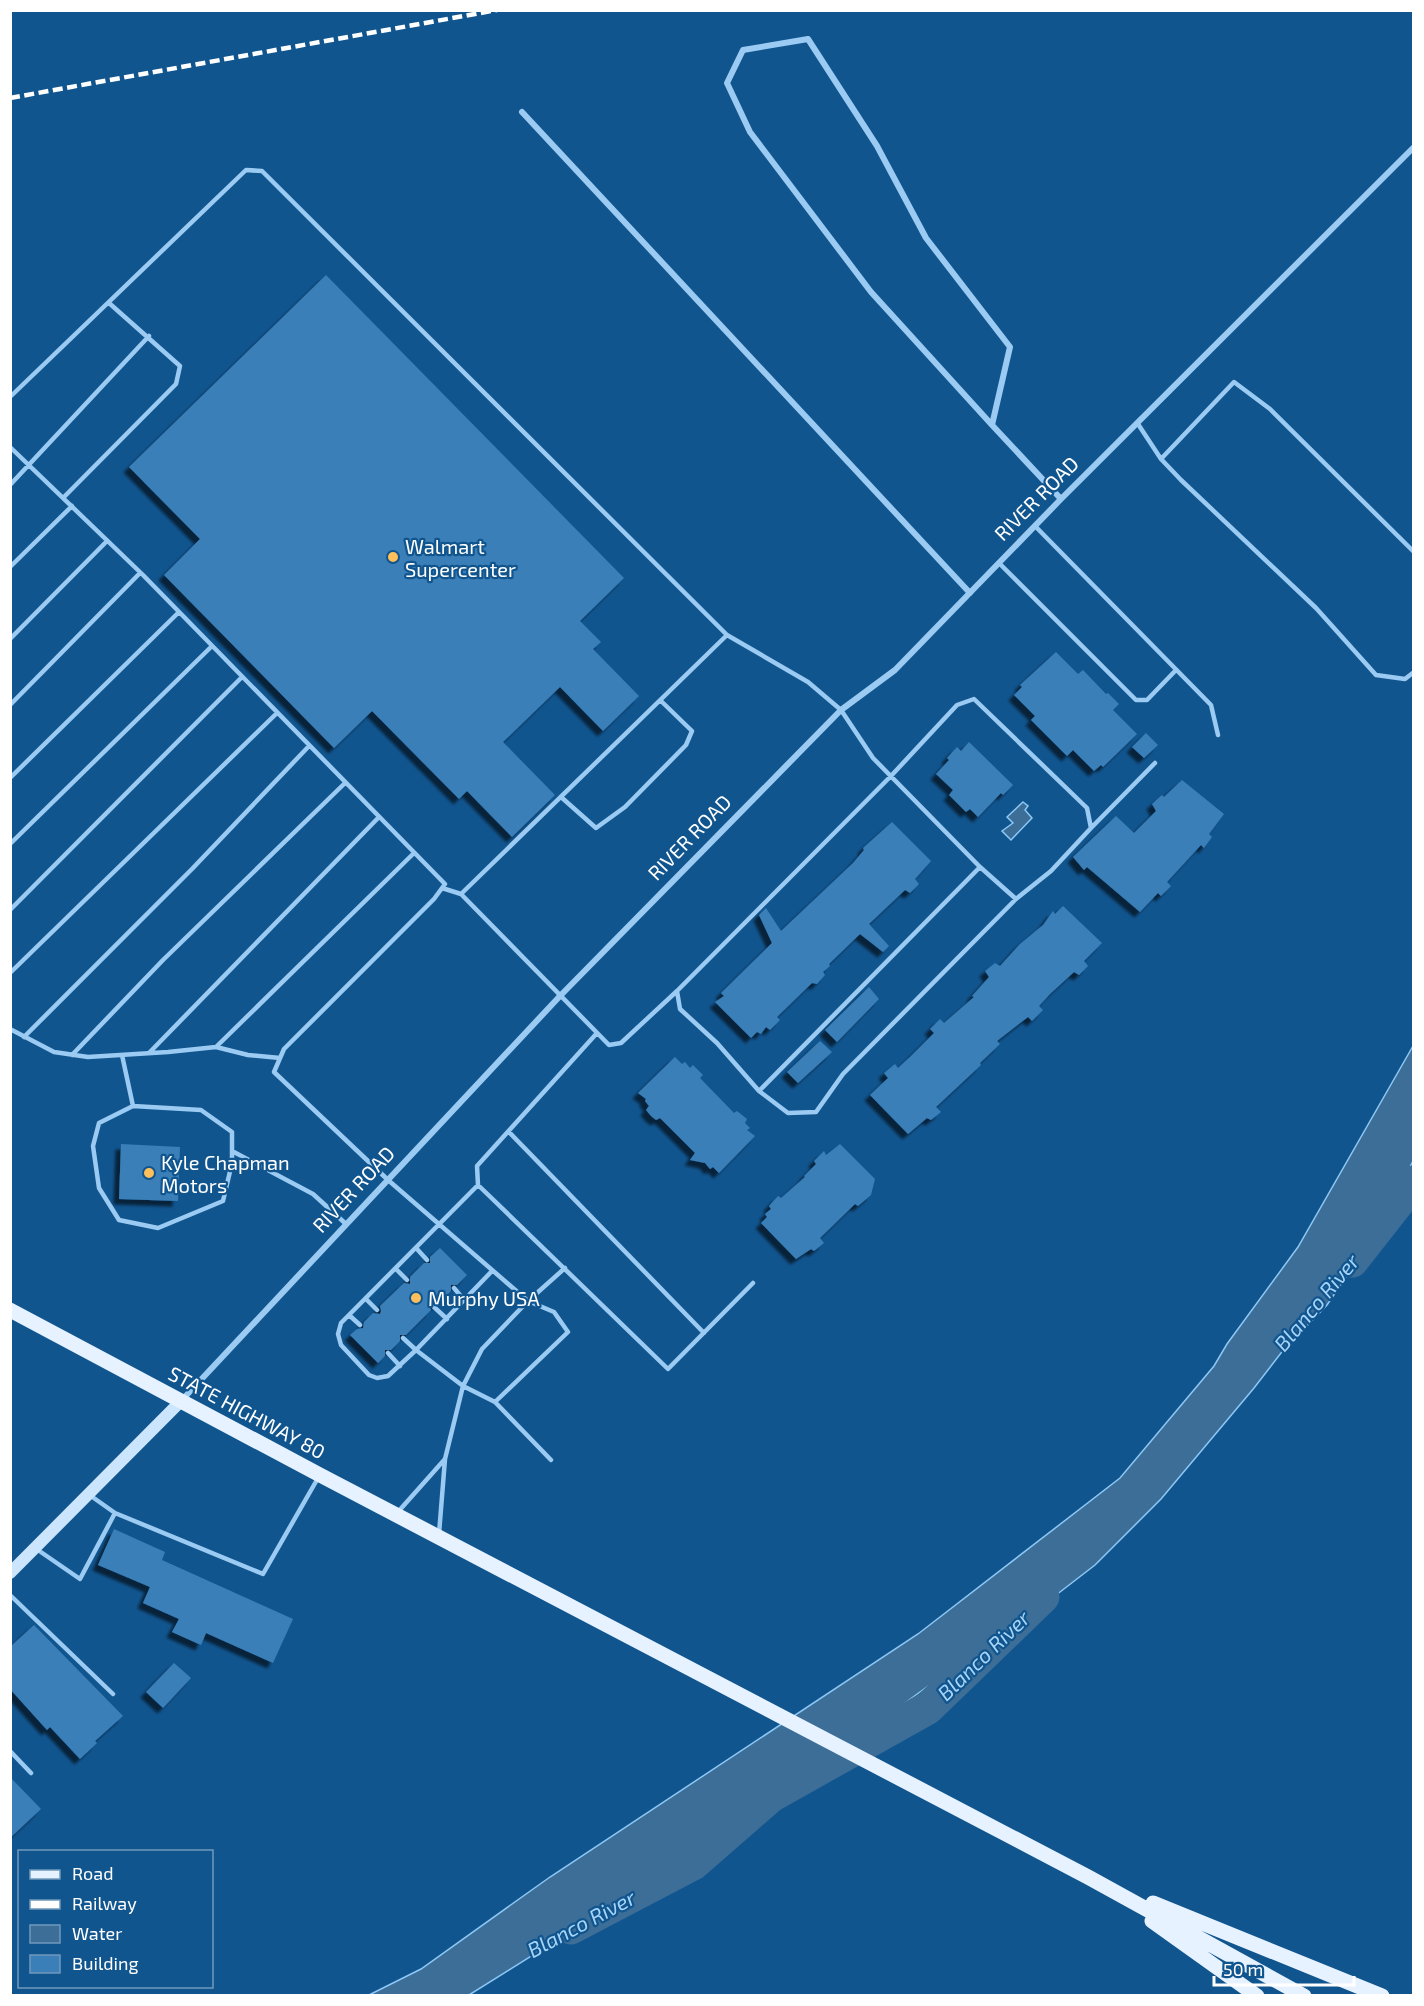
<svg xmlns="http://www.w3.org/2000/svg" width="1424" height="2006" viewBox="0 0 1424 2006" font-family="'Exo 2',sans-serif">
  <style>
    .water { fill: #3c6e98; stroke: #8dc8f5; stroke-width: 1.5 }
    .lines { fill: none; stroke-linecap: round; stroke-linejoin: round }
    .river { stroke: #3c6e98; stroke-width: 33 }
    .building { fill: #3a7fb8; filter: url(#shadow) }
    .lane { stroke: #9bcbf2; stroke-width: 4.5 }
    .street { stroke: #9bcbf2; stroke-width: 6 }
    .secondary { stroke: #cae5fc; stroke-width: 12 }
    .primary { stroke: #e6f2ff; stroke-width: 15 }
    .rail { stroke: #fff; stroke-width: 4.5; stroke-dasharray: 10 4.5; stroke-linecap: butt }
    .poi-dot { fill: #ffc05c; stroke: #11558f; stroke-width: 2 }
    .labels { text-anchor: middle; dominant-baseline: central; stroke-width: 4.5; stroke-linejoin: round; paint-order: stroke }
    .street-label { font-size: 20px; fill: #fff; stroke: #11558f }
    .poi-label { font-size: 20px; fill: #fff; stroke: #11558f; text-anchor: start }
    .water-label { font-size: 21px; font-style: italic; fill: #a7d5f9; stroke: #11558f }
  </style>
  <defs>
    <filter id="shadow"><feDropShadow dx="-5.5" dy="5.5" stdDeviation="1.5" flood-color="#0009"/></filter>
  </defs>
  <rect width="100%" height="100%" fill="#11558f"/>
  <path class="water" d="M1023,802L1028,806L1025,810L1032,818L1011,840L1002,831L1013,823L1007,817Z
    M1413,1046V1161L1373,1238L1327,1305L1281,1353L1254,1388L1161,1499L1095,1565L1025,1619L983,1646L861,1735L737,1818L677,1865L469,1995L367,1996L421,1969L550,1877L918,1634L1120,1478L1214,1366L1227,1344L1298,1247Z"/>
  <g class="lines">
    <path class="river" d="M1352,1261L1414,1182
      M571,1928L693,1864L771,1796L928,1708L1043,1597"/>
  </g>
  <path class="building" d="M326,275L624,578L580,621L601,642L593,649L639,696L603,731L560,687L503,742L555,795L512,837L467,791L459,799L372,711L334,748L164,575L200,539L129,467Z
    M1056,652L1078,674L1083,670L1106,694L1108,693L1119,704L1113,710L1137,734L1103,767L1101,765L1094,771L1073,750L1067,756L1031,720L1035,716L1014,695L1022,687L1020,685Z
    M1146,733L1158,745L1144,758L1132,747Z
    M969,742L1013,785L1003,795L1001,793L978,817L970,809L966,812L949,795L953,790L936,774L949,760L947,758L957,747L961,751Z
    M1182,780L1224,814L1209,834L1212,837L1204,848L1201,845L1167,882L1171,886L1161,896L1158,893L1140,912L1087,867L1084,870L1073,857L1116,816L1134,833L1156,811L1152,804L1162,795L1164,797Z
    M892,822L931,861L915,879L919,884L910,893L905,890L869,924L889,946L883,952L860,934L829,964L830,966L823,972L825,975L817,984L812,983L777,1017L780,1020L770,1030L766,1027L761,1034L757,1032L751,1038L715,1002L724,996L721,993L772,943L759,915L766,908L781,931L853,863L864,850L863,848Z
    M1063,906L1102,943L1084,961L1088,966L1079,975L1074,972L1050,994L1039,1006L1043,1010L1032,1021L1028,1017L997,1041L1000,1044L980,1063L981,1065L936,1107L941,1112L931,1120L927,1118L908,1134L870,1095L888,1078L884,1073L895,1064L898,1068L911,1056L934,1033L930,1029L940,1019L944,1023L974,997L972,996L989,977L985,971L995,963L1000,966L1020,944L1043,925L1053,911L1055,914Z
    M869,987L879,999L837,1042L825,1030Z
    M820,1041L832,1052L798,1083L787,1072Z
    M675,1057L682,1064L685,1062L690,1068L693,1065L703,1075L700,1078L734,1113L737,1111L747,1119L745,1123L750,1128L747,1130L755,1136L719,1173L713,1167L710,1169L705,1163L690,1160L695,1153L660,1118L656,1120L651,1116L646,1110L649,1106L645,1101L646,1099L638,1093Z
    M121,1144L180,1147L178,1201L119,1199Z
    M840,1144L875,1179L871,1195L858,1206L855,1204L820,1238L824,1243L814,1251L811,1249L796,1259L761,1223L767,1217L765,1214L771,1209L769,1206L778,1196L781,1198L805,1177L804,1176L816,1164L814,1161L824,1151L826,1155Z
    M440,1248L467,1275L457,1285H451V1291L438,1304H431L430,1307L431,1310L406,1335H400V1341L391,1350H385V1356L378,1363L350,1335L357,1329L363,1328L364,1322L373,1313L380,1314L381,1311L380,1306L404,1283L410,1284V1277L424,1263H430V1257Z
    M114,1529L165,1552L162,1560L293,1619L273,1663L206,1633L201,1645L172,1632L179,1619L143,1603L150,1587L98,1565Z
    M34,1625L123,1716L95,1741L97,1743L80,1759L50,1727L47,1730L10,1689V1647Z
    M174,1663L191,1678L163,1708L146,1692Z
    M10,1777L41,1809L10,1838Z"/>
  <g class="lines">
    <path class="lane" d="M10,397L246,170L262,171L727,635L461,894L442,888
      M1138,424L1161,459L1181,480L1316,608L1376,675L1405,679L1414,672
      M10,447L143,575L445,884L434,899L284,1049L274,1072L388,1180L528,1301L554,1312L568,1332L495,1402
      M1161,459L1234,382L1270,409L1414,552
      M10,485L149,336
      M63,498L176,384L180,366L109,303
      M1035,526L1211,705L1218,735
      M999,563L1136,700H1147L1176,670
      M10,567L72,506
      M727,635L808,682L841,710L873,758L980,867L1016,899
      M10,639L107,541
      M974,699L1087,808L1091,828L1051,871L1016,899L843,1074L816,1112L788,1113L759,1091L717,1043L680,1009L677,991L891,776L957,705Z
      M10,705L140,573
      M10,778L179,612
      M561,797L596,828L625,807L686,745L692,731L661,701
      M1091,828L1155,763
      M10,844L212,646
      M461,894L609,1045L621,1043L677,991
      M10,910L242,677
      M10,973L277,713
      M10,1029L54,1052L88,1057L168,1052L216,1047L248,1055L280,1058
      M24,1037L192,869L309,746
      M216,1047L414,853
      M149,1053L379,817
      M72,1055L163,960L345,783
      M122,1055L133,1106L99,1123L93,1146L99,1188L119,1220L158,1228L223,1201L232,1163V1132L201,1110L133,1106
      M759,1091L980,867
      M509,1132L704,1333
      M232,1151L313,1194L346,1224
      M478,1185L477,1166L597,1033
      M417,1249L427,1260
      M396,1269L407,1280
      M454,1288L464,1300
      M366,1299L377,1310
      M434,1307L447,1319
      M349,1315L360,1325
      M403,1338L416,1350L492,1271
      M388,1353L400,1366
      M551,1460L495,1402L463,1386L416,1350L388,1376L377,1378L369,1375L341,1345L338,1334L341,1323L478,1185L668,1369L753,1283
      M115,1513L263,1574L318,1478
      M397,1513L445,1459
      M439,1534L445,1459L463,1386L482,1349L528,1301L565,1268
      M35,1548L80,1579L115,1513L91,1496
      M10,1595L113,1694
      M10,1751L31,1773"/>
    <path class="street" d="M808,39L877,146L926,238L1010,347L992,425L871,292L750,132L727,83L743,50Z
      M522,112L970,593
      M992,425L1061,499
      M182,1400L560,996L841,710L895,670L1061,499L1414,147"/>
    <path class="secondary" d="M10,1573L182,1400"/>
    <path class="primary" d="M10,1310L320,1475L1088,1877L1304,1996
      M1153,1903L1382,1996
      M1152,1921L1257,1996"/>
    <path class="rail" d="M10,98L497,10"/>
  </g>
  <g class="poi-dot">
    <circle cx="393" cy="557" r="6"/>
    <circle cx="149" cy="1173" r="6"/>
    <circle cx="416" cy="1298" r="6"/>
  </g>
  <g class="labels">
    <g class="street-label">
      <text transform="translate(1036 498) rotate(-45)">RIVER ROAD</text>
      <text transform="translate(689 837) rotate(-46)">RIVER ROAD</text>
      <text transform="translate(353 1189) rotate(-47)">RIVER ROAD</text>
      <text transform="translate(247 1412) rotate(28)">STATE HIGHWAY 80</text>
    </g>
    <g class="poi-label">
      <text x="405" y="546">Walmart<tspan x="405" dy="23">Supercenter</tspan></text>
      <text x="161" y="1162">Kyle Chapman<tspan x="161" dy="23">Motors</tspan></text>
      <text x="428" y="1298">Murphy USA</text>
    </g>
    <g class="water-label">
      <text transform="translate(1316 1302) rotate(-50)">Blanco River</text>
      <text transform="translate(983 1655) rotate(-44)">Blanco River</text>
      <text transform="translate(581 1923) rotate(-28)">Blanco River</text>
    </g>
  </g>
  <rect width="1424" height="2006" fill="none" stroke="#ffffff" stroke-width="24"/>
  <rect x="18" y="1850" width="195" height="138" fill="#11558f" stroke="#7099bc" stroke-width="1.5"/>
  <rect x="30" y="1870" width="30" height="9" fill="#e6f2ff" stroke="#7099bc" stroke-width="1.5"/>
  <text x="72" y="1880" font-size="18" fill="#ffffff">Road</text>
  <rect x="30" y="1900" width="30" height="9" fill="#ffffff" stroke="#7099bc" stroke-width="1.5"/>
  <text x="72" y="1910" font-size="18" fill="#ffffff">Railway</text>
  <rect x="30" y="1925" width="30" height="18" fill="#3c6e98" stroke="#7099bc" stroke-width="1.5"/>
  <text x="72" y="1940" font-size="18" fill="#ffffff">Water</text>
  <rect x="30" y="1955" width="30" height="18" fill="#3a7fb8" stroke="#7099bc" stroke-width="1.5"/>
  <text x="72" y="1970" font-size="18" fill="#ffffff">Building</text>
  <path d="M1214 1976v9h140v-9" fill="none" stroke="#ffffff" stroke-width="3"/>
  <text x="1223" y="1976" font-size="18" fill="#ffffff" stroke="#11558f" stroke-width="4.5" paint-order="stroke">50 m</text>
</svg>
